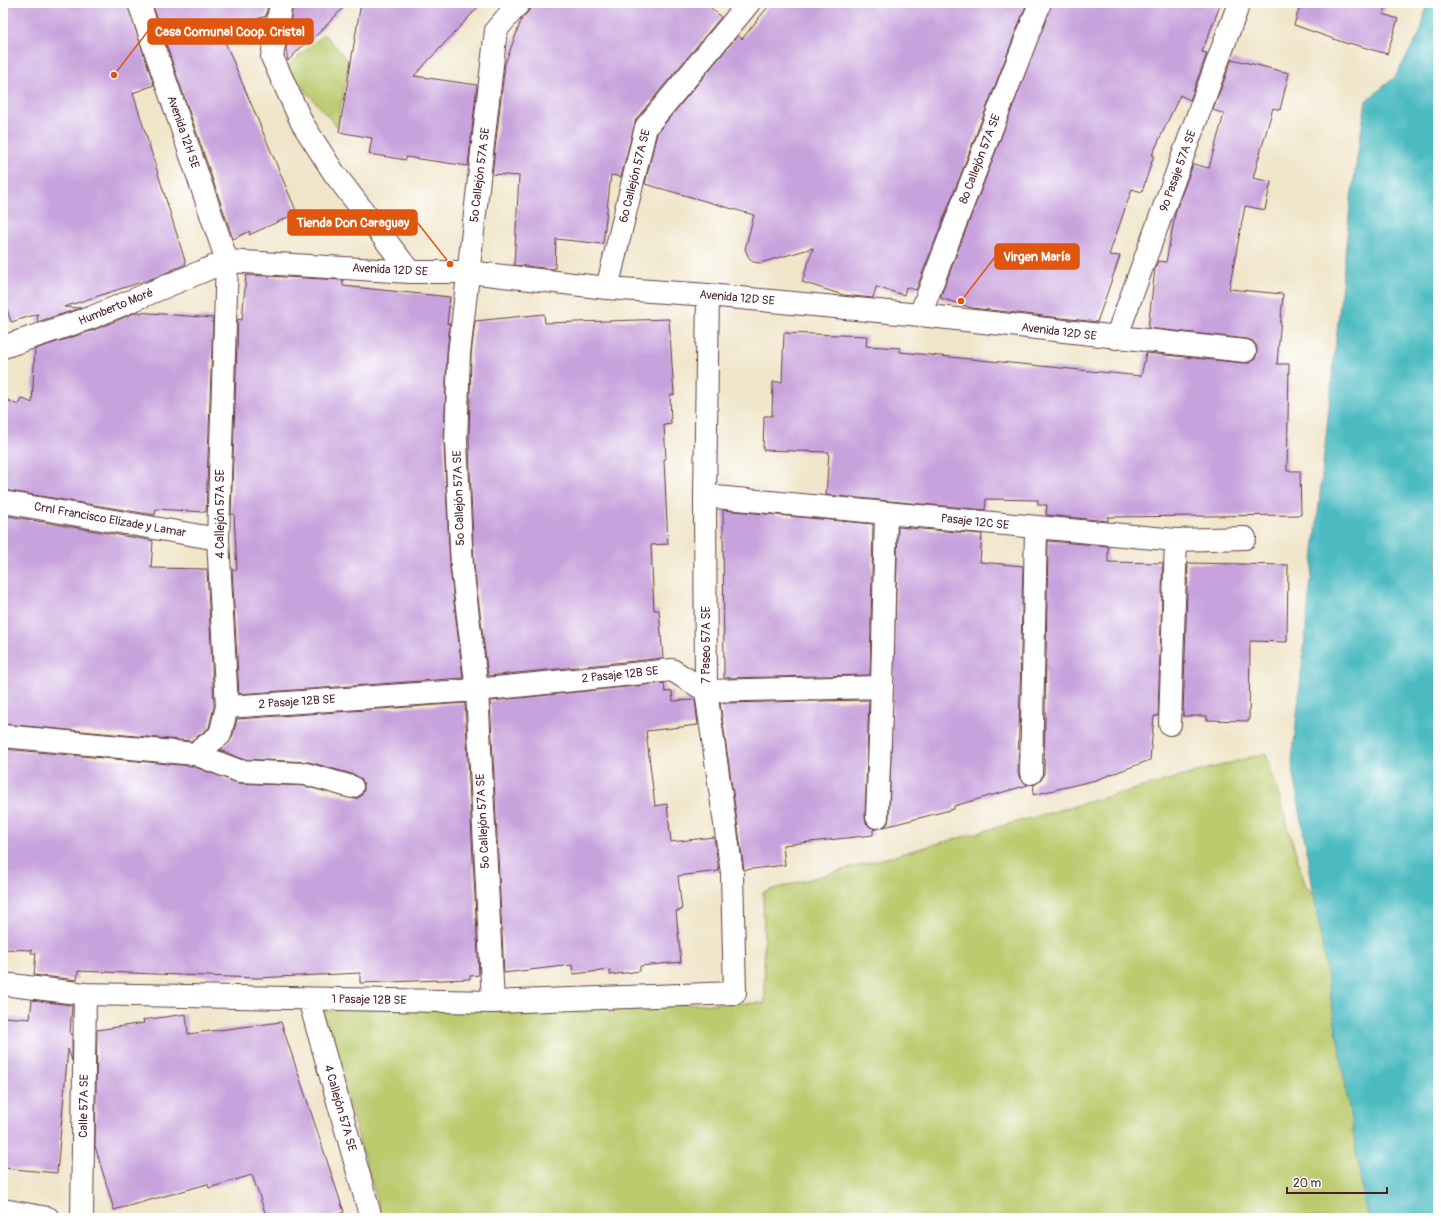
<svg xmlns="http://www.w3.org/2000/svg" width="1441" height="1221" viewBox="0 0 1441 1221" font-family="Pangolin,sans-serif">
  <style>
    .green { fill: #bbcb6e; stroke: #82754c }
    .water { fill: #4cbbc1; stroke: #4b6d76 }
    .building { fill: #c8a2dc }
    .lines { fill: none; stroke-linecap: round; stroke-linejoin: round }
    .street-casing { stroke: #633d43; stroke-width: 24 }
    .street { stroke: #fff; stroke-width: 22 }
    .labels { text-anchor: middle; dominant-baseline: central; stroke-width: 3; stroke-linejoin: round; paint-order: stroke }
    .street-label { font-size: 12px; fill: #4a1f2b; stroke: #fff }
    .leader { fill: none; stroke: #e0560e; stroke-width: 1.5 }
    .callout-dot { fill: #e0560e; stroke: #fff; stroke-width: 1.5 }
    .callout { fill: #e0560e; stroke: #e0560e; stroke-width: 1.5 }
    .callout-label { font-size: 13px; text-anchor: middle; font-weight: bold; fill: #fff }
  </style>
  <rect width="100%" height="100%" fill="#fff"/>
  <filter id="ink" filterUnits="userSpaceOnUse"><feTurbulence type="fractalNoise" baseFrequency=".025" numOctaves="2"/><feDisplacementMap in="SourceGraphic" scale="8" xChannelSelector="R" yChannelSelector="G"/><feConvolveMatrix kernelMatrix="1 2 1 2 8 2 1 2 1" color-interpolation-filters="sRGB"/></filter>
  <filter id="wash" filterUnits="userSpaceOnUse"><feTurbulence type="fractalNoise" baseFrequency=".012" numOctaves="4" result="noise"/><feDisplacementMap in="SourceGraphic" scale="16" xChannelSelector="R" yChannelSelector="G"/><feGaussianBlur stdDeviation="0.9" result="paint"/><feColorMatrix in="noise" values="0 0 0 0 0 0 0 0 0 0 0 0 0 0 0 0 0 1.4 0 .05"/><feComposite in="paint" operator="in"/></filter>
  <g filter="url(#wash)">
    <rect width="100%" height="100%" fill="#f0e5c9"/>
    <path class="green" d="M324,34L349,62L337,127L286,68Z
      M1266,753L1306,887L1338,914L1394,1218H382L321,1009L765,1003L763,892Z"/>
    <path class="water" d="M1427,3H1438V1218H1367L1292,762L1351,198L1366,101L1395,77L1421,31Z"/>
    <g id="blocks">
      <path class="building" d="M3,3H127L154,85L133,93L186,264L154,278L64,307L81,308L37,322L38,314L11,322L3,296Z
        M152,3H268L266,16L220,30L297,213L249,235L250,231L233,239Z
        M293,3H348L308,44L306,42L288,61L286,49Z
        M361,3H482L414,76L477,85L468,166L406,157V160L369,154L372,138L339,132Z
        M531,3H706L721,17L636,119L621,177L611,175L603,244L556,239L555,269L514,265L519,176L492,174L505,64L522,18L529,11Z
        M771,3H1027L916,290L906,287L904,295L876,287L873,298L843,295L802,282L813,248L760,263L753,262L748,256L745,249L754,215L645,184L657,133L738,35L742,39Z
        M1052,3H1221L1202,52L1207,53L1190,100L1180,95L1152,155H1154L1142,192L1132,189L1109,255L1120,256L1097,322L972,308L940,298Z
        M1301,3H1388L1383,14L1398,19L1387,54L1349,43L1348,44L1294,25Z
        M1232,59L1289,73L1280,110L1273,108L1253,178L1271,182L1265,210L1245,206L1229,289L1283,294L1277,364H1289L1287,471H1300L1301,515L1108,517V521L1046,515L1047,505H1038V500L986,499L985,510L826,495L829,452L763,450L764,416H772L773,382H782L784,333L867,336L866,346L900,348V352L1141,376L1146,353L1244,363H1250L1255,359L1257,353V346L1253,341L1247,339L1148,328L1155,269L1158,261L1166,262L1176,210L1193,164L1209,168L1224,114L1213,110Z
        M246,275L343,280V286L450,297L447,324L450,323L447,354L444,443L450,568L463,678L239,694L232,570H237L234,514H231L238,319L242,320Z
        M137,312L213,318L206,512L156,509L155,515L3,490V398L18,405L21,398L32,403L35,349L94,330Z
        M544,314L545,323L669,319L674,395H670L671,424L664,425L666,459H664L668,544L651,545L654,610H659L663,658L488,676L474,566L469,442L471,355L475,321Z
        M723,510L873,524L870,675L724,678Z
        M3,515L153,541L151,568L207,569L214,706L209,728L191,741L3,724Z
        M898,527L982,534L980,562L1023,566L1018,773L1020,779L1028,785L954,806V809L884,827L888,823L889,817Z
        M1048,541L1108,546V562L1163,563L1158,716H1154L1150,760L1096,780L1033,795L1034,785L1041,780L1044,773Z
        M1188,563L1288,565L1287,642L1250,641L1249,721L1207,720V716H1183Z
        M664,683L665,692L672,691L673,701L695,700L698,725L646,731L655,806L667,804L671,842L714,837L719,871L678,876L682,910L676,911L681,962L640,966V971L610,975V970L573,974L572,965L504,973L490,701Z
        M869,700L865,817L866,823L870,827L876,829L873,830V835L783,845L785,865L744,870L720,703Z
        M465,703L479,975L470,976V979L360,983V973L257,978L78,971L77,980L34,975L36,953H31L32,950L3,949V749L192,766L238,783L304,786L355,799L361,796L364,790V784L361,779L355,775L309,762L242,759L220,750L232,738L237,719Z
        M32,1000L72,1005L70,1034H72V1061L68,1049L57,1173L3,1168V1017L30,1019Z
        M186,1014L188,1034L281,1022L344,1212L328,1218H267L252,1175L209,1188L208,1184L114,1210L95,1146L97,1030L144,1023L143,1020Z"/>
    </g>
  </g>
  <g filter="url(#ink)">
    <use href="#blocks" fill-opacity="0" stroke="#633d43" stroke-width="1"/>
    <g class="lines">
      <defs>
        <path id="street" d="M139,3L227,261L218,539L227,707L220,735L195,754
          M281,3L272,57L302,123L334,173L410,272
          M607,288L646,127L749,3
          M920,315L1040,3
          M1116,338L1239,3
          M3,347L90,318L227,261L410,272H469L607,288L708,295L920,315L1245,351
          M705,496L1176,540L1245,538
          M3,502L218,539
          M227,707L477,690L672,670L706,691L882,687L886,513
          M1170,724L1176,540
          M3,736L195,754L239,771L306,774L352,787
          M1031,773L1036,528
          M877,817L882,687
          M3,984L85,994L493,1002L735,993L732,873L706,691L705,496L708,295
          M309,999L371,1218
          M493,1002L477,690L462,567L456,442L459,354L496,30L519,3
          M3,1210L48,1218
          M82,1218L85,994"/>
      </defs>
      <use href="#street" class="street-casing"/>
      <use href="#street" class="street"/>
    </g>
  </g>
  <g class="labels">
    <g class="street-label">
      <text transform="translate(183 132) rotate(71)">Avenida 12H SE</text>
      <text transform="translate(980 159) rotate(-69)">8º Callejón 57A SE</text>
      <text transform="translate(1178 171) rotate(-70)">9º Pasaje 57A SE</text>
      <text transform="translate(480 175) rotate(-83)">5º Callejón 57A SE</text>
      <text transform="translate(635 176) rotate(-76)">6º Callejón 57A SE</text>
      <text transform="translate(390 270) rotate(3)">Avenida 12D SE</text>
      <text transform="translate(737 298) rotate(5)">Avenida 12D SE</text>
      <text transform="translate(116 307) rotate(-22)">Humberto Moré</text>
      <text transform="translate(1059 332) rotate(7)">Avenida 12D SE</text>
      <text transform="translate(459 498) rotate(-92)">5º Callejón 57A SE</text>
      <text transform="translate(220 514) rotate(-90)">4 Callejón 57A SE</text>
      <text transform="translate(110 520) rotate(10)">Crnl Francisco Elizade y Lamar</text>
      <text transform="translate(975 522) rotate(6)">Pasaje 12C SE</text>
      <text transform="translate(706 645) rotate(-90)">7 Paseo 57A SE</text>
      <text transform="translate(620 675) rotate(-6)">2 Pasaje 12B SE</text>
      <text transform="translate(297 702) rotate(-4)">2 Pasaje 12B SE</text>
      <text transform="translate(483 821) rotate(-93)">5º Callejón 57A SE</text>
      <text transform="translate(369 1000) rotate(1)">1 Pasaje 12B SE</text>
      <text transform="translate(84 1106) rotate(-89)">Calle 57A SE</text>
      <text transform="translate(340 1108) rotate(74)">4 Callejón 57A SE</text>
    </g>
  </g>
  <path class="leader" d="M114 75L148 31M450 264L417 222M961 301L995 257"/>
  <g class="callout-dot">
    <circle cx="114" cy="75" r="4"/>
    <circle cx="450" cy="264" r="4"/>
    <circle cx="961" cy="301" r="4"/>
  </g>
  <g class="callout">
    <rect x="148" y="19" width="165" height="25" rx="4"/>
    <rect x="288" y="210" width="129" height="25" rx="4"/>
    <rect x="995" y="244" width="84" height="25" rx="4"/>
  </g>
  <g class="callout-label">
    <text x="230" y="36">Casa Comunal Coop. Cristal</text>
    <text x="353" y="227">Tienda Don Caraguay</text>
    <text x="1037" y="261">Virgen María</text>
  </g>
  <rect width="1441" height="1221" fill="none" stroke="#fff" stroke-width="16"/>
  <path d="M1287 1187v6h100v-6" fill="none" stroke="#4a1f2b" stroke-width="2"/>
  <text x="1293" y="1187" font-size="12" fill="#4a1f2b" stroke="#ffffff" stroke-width="3" paint-order="stroke">20 m</text>
</svg>
